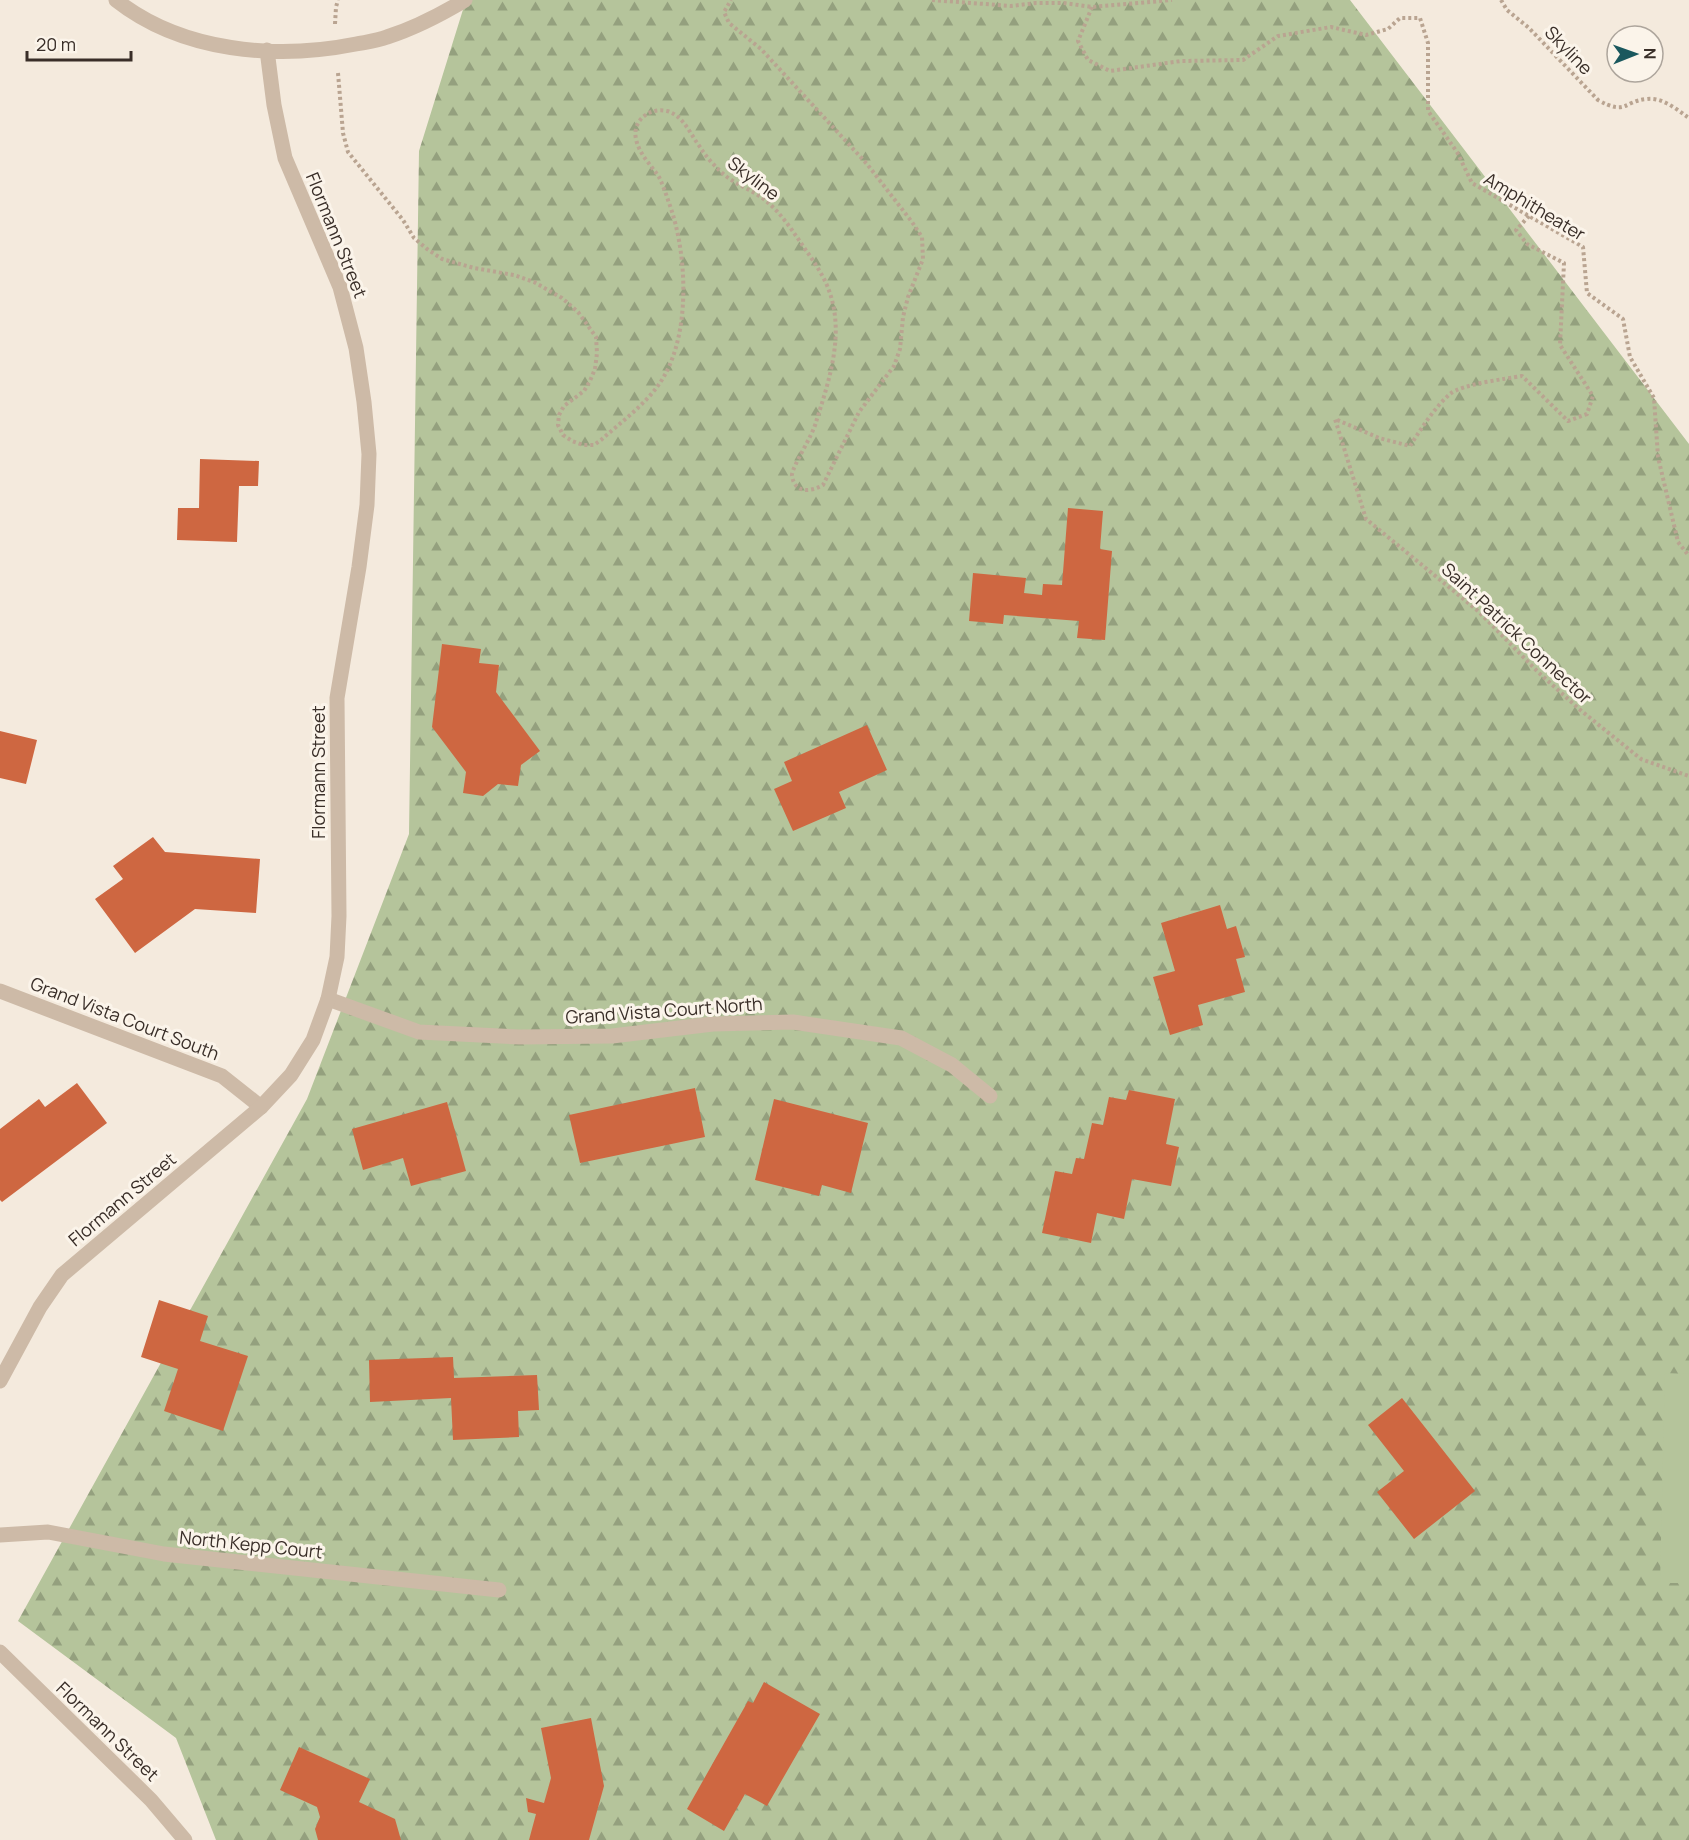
<svg xmlns="http://www.w3.org/2000/svg" width="1689" height="1840" viewBox="0 0 1689 1840" font-family="Manrope,sans-serif">
  <style>
    .forest { fill: url(#forest-firs) }
    .pitch { fill: #b5c49b }
    .building { fill: #ce6741 }
    .lines { fill: none; stroke-linecap: round; stroke-linejoin: round }
    .path { stroke: #b9a491; stroke-width: 4; stroke-dasharray: 3 3; stroke-linecap: butt }
    .minor { stroke: #cdbaa7; stroke-width: 15 }
    .tertiary { stroke: #cdbaa7; stroke-width: 15 }
    .labels { text-anchor: middle; dominant-baseline: central; stroke-width: 6; stroke-linejoin: round; paint-order: stroke }
    .street-label { font-size: 18px; fill: #392e28; stroke: #fbf4ea }
  </style>
  <defs>
    <pattern id="forest-firs" width="22" height="20" patternUnits="userSpaceOnUse" patternTransform="scale(1.5)"><rect width="22" height="20" fill="#b5c49b"/><path d="M5 1l3.5 6h-7zM16 11l3.5 6h-7z" fill="#94a07e"/></pattern>
  </defs>
  <rect width="100%" height="100%" fill="#f4eadd"/>
  <path class="forest" d="M466,0H1350L1689,444V1840H216L176,1738L18,1621L307,1099L409,834L419,151Z"/>
  <path class="pitch" d="M1665,1373L1689,1374V1583H1660Z"/>
  <path class="building" d="M200,459L259,461L258,486H239L237,542L177,540L178,508H199Z
    M1068,508L1103,511L1100,549L1112,551L1105,640L1077,638L1079,621L1004,615L1003,624L969,621L973,573L1026,578L1024,593L1042,595L1043,584L1062,585Z
    M442,644L481,649L479,663L499,665L496,692L540,751L521,765L518,786L498,784L483,796L463,793L466,772L432,727Z
    M867,725L887,770L839,792L846,808L793,831L774,789L792,781L784,762Z
    M0,731L37,740L26,784L0,778Z
    M153,837L165,852L260,859L256,913L195,909L135,953L95,899L123,879L113,866Z
    M1220,905L1227,929L1236,926L1245,957L1236,959L1245,992L1198,1005L1203,1025L1170,1035L1153,977L1175,971L1161,923Z
    M77,1083L107,1123L2,1202L0,1200V1129L39,1099L45,1107Z
    M695,1088L705,1137L580,1163L569,1115Z
    M1129,1090L1175,1099L1166,1144L1179,1147L1171,1186L1132,1179L1124,1219L1097,1213L1091,1243L1042,1233L1055,1171L1072,1174L1076,1158L1084,1159L1092,1123L1103,1125L1109,1097L1126,1100Z
    M774,1099L868,1123L851,1193L822,1185L819,1196L755,1180Z
    M447,1102L466,1171L411,1186L403,1158L363,1170L352,1129Z
    M159,1300L208,1316L200,1341L248,1356L223,1431L164,1411L178,1369L141,1357Z
    M453,1357L454,1378L537,1375L539,1410L518,1411L519,1437L453,1440L451,1398L370,1402L369,1360Z
    M1402,1398L1475,1491L1414,1539L1377,1492L1404,1471L1368,1425Z
    M764,1682L820,1714L767,1806L745,1794L724,1831L687,1809L748,1701L753,1703Z
    M591,1718L604,1786L589,1840H529L536,1814L528,1812L526,1798L544,1803L551,1778L541,1728Z
    M299,1747L370,1779L359,1802L395,1819L401,1840H318L315,1829L320,1817L317,1807L280,1790Z"/>
  <g class="lines">
    <path class="path" d="M932,0L1011,6L1036,3H1064L1092,7L1172,0
      M1501,0L1507,10L1529,28L1598,100C1627,116 1623,101 1647,99C1663,97 1677,110 1689,118
      M1092,7L1078,41L1088,60L1110,71L1181,61L1243,60L1278,36L1331,27L1366,35L1388,29L1400,18H1420L1428,43V111L1457,152L1472,183L1583,247L1587,293L1623,319L1630,357L1654,398L1658,457L1678,542L1689,556
      M335,24L336,7L338,0
      M338,73L343,133L348,152L403,220L414,238L427,249L442,259L474,268L514,275L534,282L562,298L578,312L596,337L597,353L595,369L590,381L584,391L564,406L559,415L558,425L563,435L572,441L583,445H594L601,440C620,423 642,407 657,387C692,341 688,254 669,203C666,194 663,185 659,177C651,165 639,154 636,139C632,121 649,107 667,111C684,116 690,134 700,147C707,158 717,169 727,177C739,186 754,191 766,201C781,213 792,230 803,246C810,256 817,266 823,277C848,324 831,375 816,422C813,435 792,467 792,475C794,494 811,492 823,485L859,412L894,366L900,349L903,317L908,297L923,259L922,237L912,222L867,164L761,49L729,23L724,12L731,0
      M1529,216L1516,230L1527,244L1564,263L1560,345L1593,396L1587,414L1568,421L1522,376C1505,379 1462,384 1450,394C1434,408 1421,429 1410,446L1379,438L1335,419L1366,519L1478,611L1539,673L1579,709L1641,759L1689,776"/>
    <path class="minor" d="M0,991L222,1076L261,1107
      M328,999L419,1032L519,1037L612,1036L713,1024L793,1022L901,1038L952,1065L990,1096
      M0,1535L48,1532L164,1554L499,1590"/>
    <path class="tertiary" d="M116,0C182,52 276,60 356,44C366,42 377,41 387,37C415,28 440,15 465,0
      M0,1381L40,1307L62,1275L261,1107L291,1075L313,1040L328,999L337,957L339,916L337,698L359,567L367,505L369,454L364,402L356,348L340,287L285,158L274,105L267,50
      M0,1652L151,1800L185,1840"/>
  </g>
  <g class="labels">
    <g class="street-label">
      <text transform="translate(1569 50) rotate(46)">Skyline</text>
      <text transform="translate(754 178) rotate(37)">Skyline</text>
      <text transform="translate(1535 206) rotate(31)">Amphitheater</text>
      <text transform="translate(337 235) rotate(68)">Flormann Street</text>
      <text transform="translate(1517 633) rotate(43)">Saint Patrick Connector</text>
      <text transform="translate(318 772) rotate(-90)">Flormann Street</text>
      <text transform="translate(664 1010) rotate(-4)">Grand Vista Court North</text>
      <text transform="translate(125 1018) rotate(21)">Grand Vista Court South</text>
      <text transform="translate(122 1199) rotate(-40)">Flormann Street</text>
      <text transform="translate(251 1544) rotate(6)">North Kepp Court</text>
      <text transform="translate(108 1731) rotate(44)">Flormann Street</text>
    </g>
  </g>
  <g transform="translate(1635 54) rotate(89)"><circle r="28" fill="#fbf4ea" stroke="#ada59c" stroke-width="1.5"/>
  <path d="M0-4.5L10 22L0 15L-10 22Z" fill="#1a585e"/>
  <text y="-9" font-size="16" font-weight="bold" text-anchor="middle" fill="#392e28">N</text>
  </g>
  <path d="M27 51v9h104v-9" fill="none" stroke="#392e28" stroke-width="3"/>
  <text x="36" y="51" font-size="18" fill="#392e28" stroke="#fbf4ea" stroke-width="4.5" paint-order="stroke">20 m</text>
</svg>
